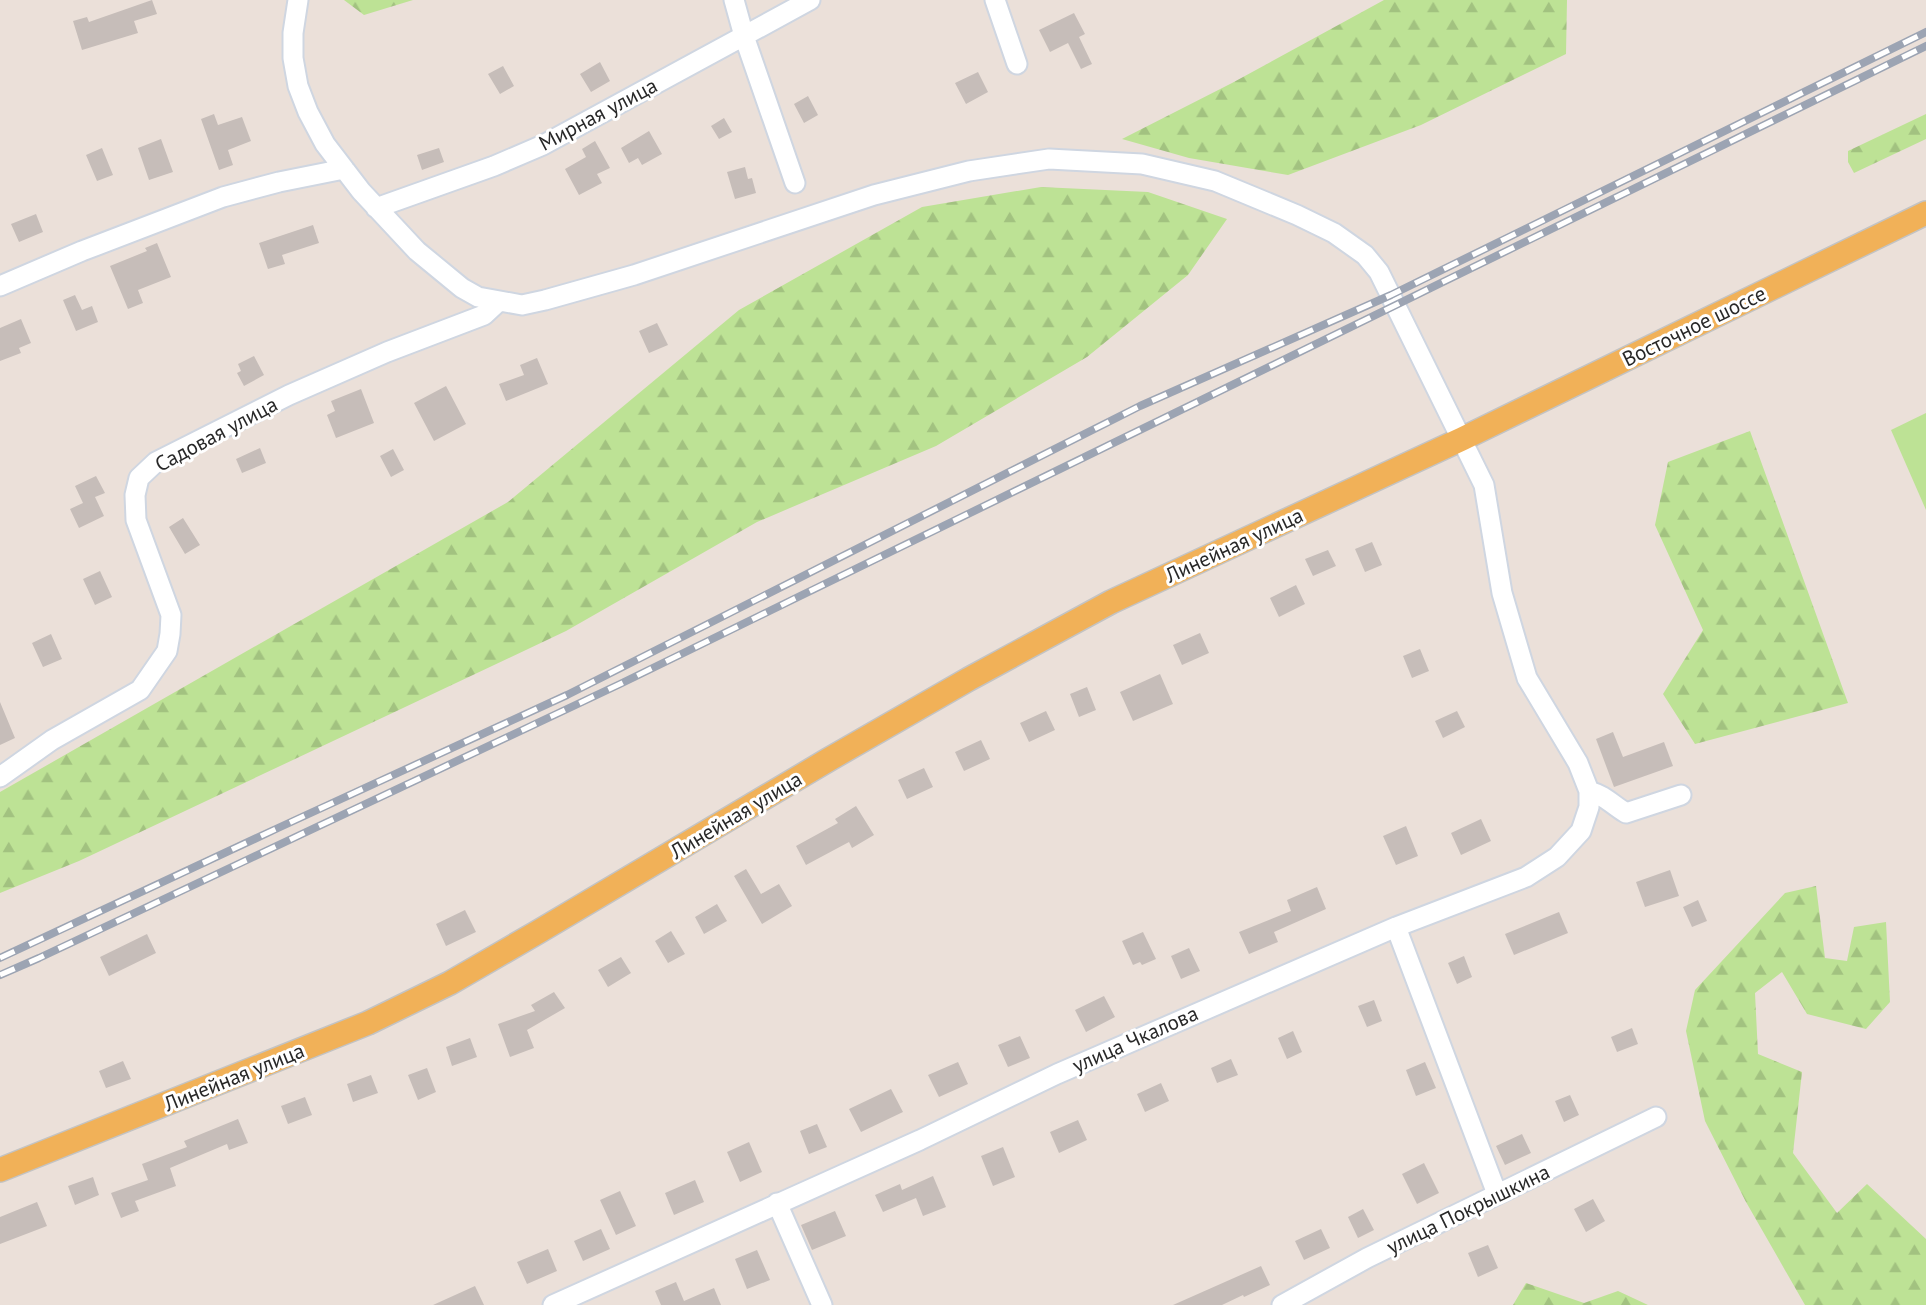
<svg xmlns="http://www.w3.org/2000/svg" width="1926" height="1305" viewBox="0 0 1926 1305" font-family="'PT Sans',sans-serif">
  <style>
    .forest { fill: url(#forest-firs) }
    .garden { fill: #bde295 }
    .building { fill: #c6bdb9 }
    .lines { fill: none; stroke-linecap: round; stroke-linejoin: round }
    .minor-casing { stroke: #cfd6e1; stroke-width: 23 }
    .major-casing { stroke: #c3c3c3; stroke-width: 26 }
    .minor { stroke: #fff; stroke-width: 19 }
    .major { stroke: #f1b158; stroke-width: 23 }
    .rail-casing { stroke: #9ca4b3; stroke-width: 8 }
    .rail { stroke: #fff; stroke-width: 5; stroke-dasharray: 16; stroke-linecap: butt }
    .labels { text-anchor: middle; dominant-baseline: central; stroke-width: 6; stroke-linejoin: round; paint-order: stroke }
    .street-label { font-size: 21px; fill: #282828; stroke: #fff }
  </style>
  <defs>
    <pattern id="forest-firs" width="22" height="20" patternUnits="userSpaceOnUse" patternTransform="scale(1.75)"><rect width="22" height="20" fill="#bde295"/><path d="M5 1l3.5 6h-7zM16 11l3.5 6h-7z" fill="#a2c280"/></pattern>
  </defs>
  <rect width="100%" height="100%" fill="#ebe0d9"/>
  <path class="forest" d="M344,0H413L364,15Z
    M1384,0H1567L1566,54L1421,125L1288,175L1189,158L1122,139L1232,83Z
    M1926,114V139L1854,173L1848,162V151Z
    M1041,187L1148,192L1227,219L1188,275L1087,357L936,446L757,522L566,631L79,861L0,893V792L508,502L739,310L922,207Z
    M1750,431L1848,703L1695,744L1663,694L1703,630L1655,525L1668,462Z
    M1816,886L1825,958L1847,961L1854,927L1886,922L1890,1002L1866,1029L1807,1014L1782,972L1755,993L1758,1054L1802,1072L1793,1153L1837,1213L1867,1184L1926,1239V1305H1805L1746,1202L1705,1121L1686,1031L1695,990L1785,893Z
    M1526,1283L1584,1303L1618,1291L1648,1305H1513Z"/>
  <path class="garden" d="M1926,413V510L1891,430Z"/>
  <path class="building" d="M152,0L157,14L134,21L138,33L82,50L73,21L87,17L89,22Z
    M1074,13L1085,34L1079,37L1092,64L1081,69L1068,43L1050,52L1039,30Z
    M600,62L610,81L591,92L580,74Z
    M503,66L514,86L500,94L488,74Z
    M978,72L988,92L966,104L955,83Z
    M808,96L818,115L804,123L794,104Z
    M214,114L218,125L242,117L251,141L228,150L233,165L219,170L201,119Z
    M724,118L732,132L719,139L711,126Z
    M649,131L662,154L642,165L638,158L629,163L621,148Z
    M161,139L173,172L149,180L138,148Z
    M595,141L610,168L597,174L602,183L579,195L565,169L586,157L582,149Z
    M102,148L113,175L97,181L86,155Z
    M439,148L444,162L422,170L417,155Z
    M745,167L748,179L752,178L756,193L735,199L727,172Z
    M36,214L43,232L19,242L11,224Z
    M313,225L319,243L282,255L285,264L268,269L259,243Z
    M157,243L171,277L138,290L143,303L128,309L110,266L147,251L145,248Z
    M75,295L82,310L92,306L98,322L76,331L63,300Z
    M21,319L31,343L19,348L21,353L0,361V328Z
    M657,323L668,345L649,353L639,331Z
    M254,356L264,375L244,386L237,373L241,371L238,364Z
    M537,358L548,384L506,401L499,384L524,375L520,365Z
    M446,386L466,424L434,441L414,403Z
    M361,389L374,423L336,438L327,415L335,411L331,401Z
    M260,448L266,463L242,473L236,459Z
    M393,449L404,470L391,477L380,456Z
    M96,476L105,493L95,497L104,516L79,528L70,509L83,503L75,486Z
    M183,518L200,545L185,554L169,527Z
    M1372,542L1382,565L1365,572L1355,549Z
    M1328,550L1336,566L1313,576L1305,559Z
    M100,571L112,597L95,605L83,579Z
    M1296,585L1305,604L1279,617L1270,598Z
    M1200,633L1209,653L1182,665L1173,645Z
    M51,634L62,659L43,667L32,643Z
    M1420,649L1429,671L1412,678L1403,656Z
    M1160,674L1173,704L1133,721L1120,692Z
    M1087,687L1096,710L1079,717L1070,694Z
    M0,702L15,738L0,745Z
    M1046,711L1055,730L1029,742L1020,723Z
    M1457,711L1465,727L1443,738L1435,721Z
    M1613,732L1623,757L1664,742L1673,766L1614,787L1596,739Z
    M981,740L990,759L964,771L955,752Z
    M924,768L933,787L907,799L898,780Z
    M856,806L874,835L852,848L849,842L806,865L796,846L838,823L835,819Z
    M1481,819L1491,841L1461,855L1451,833Z
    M1406,826L1418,856L1396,865L1383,836Z
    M746,869L761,894L779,884L792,906L762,924L734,876Z
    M1670,870L1679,896L1645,907L1636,882Z
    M1317,887L1326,909L1274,932L1278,942L1249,954L1239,932L1291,911L1287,900Z
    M1698,900L1707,921L1692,927L1683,907Z
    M717,904L727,921L704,934L695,917Z
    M465,910L476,932L446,946L436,924Z
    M1559,912L1568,933L1514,955L1505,934Z
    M671,931L685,954L668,963L655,941Z
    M1143,932L1156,959L1142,965L1140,962L1133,965L1122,941Z
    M147,934L156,953L109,976L100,957Z
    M1189,948L1200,971L1181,979L1171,956Z
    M1464,956L1472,977L1457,984L1448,963Z
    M621,957L631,973L608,987L598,970Z
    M554,992L565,1008L527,1030L534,1048L510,1057L498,1024L535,1011L531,1005Z
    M1104,996L1115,1017L1086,1032L1075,1010Z
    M1374,1000L1382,1021L1367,1027L1358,1006Z
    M1632,1028L1638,1044L1617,1052L1611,1037Z
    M1293,1031L1302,1052L1287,1059L1278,1038Z
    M1020,1036L1030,1058L1008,1067L998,1045Z
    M470,1038L477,1057L452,1066L446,1047Z
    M1231,1059L1238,1075L1217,1083L1211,1068Z
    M123,1061L131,1079L106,1088L99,1071Z
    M958,1062L968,1084L939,1097L928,1075Z
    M1425,1062L1436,1088L1416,1096L1406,1070Z
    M427,1068L436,1092L418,1100L408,1075Z
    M371,1075L378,1093L353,1102L347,1084Z
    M1161,1083L1169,1101L1145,1112L1137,1094Z
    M891,1089L903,1112L861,1132L849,1109Z
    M1570,1095L1579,1115L1564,1122L1555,1101Z
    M305,1097L312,1115L288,1124L281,1106Z
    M238,1119L248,1143L229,1150L227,1144L170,1168L176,1186L135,1201L139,1211L121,1218L111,1193L148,1180L142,1164L187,1147L184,1141Z
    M1078,1120L1087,1140L1059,1153L1050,1132Z
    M817,1124L827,1147L809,1154L800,1131Z
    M1522,1134L1531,1153L1505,1165L1496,1146Z
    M749,1142L762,1172L740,1182L727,1152Z
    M1003,1147L1015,1177L993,1186L981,1156Z
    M1424,1163L1439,1193L1417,1204L1402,1174Z
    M933,1176L946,1207L923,1216L916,1198L883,1212L875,1195L900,1184L902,1190Z
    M93,1177L99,1195L75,1205L68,1186Z
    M695,1180L704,1202L674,1215L665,1193Z
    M620,1191L636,1226L616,1235L600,1200Z
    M1593,1199L1605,1221L1586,1232L1574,1209Z
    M37,1202L47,1226L0,1244V1217Z
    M1363,1209L1374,1230L1358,1238L1348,1217Z
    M835,1211L846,1236L812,1250L801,1225Z
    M601,1229L610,1249L583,1261L574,1241Z
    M1321,1229L1330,1248L1304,1260L1295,1241Z
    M1488,1245L1498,1268L1478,1277L1468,1253Z
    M548,1249L557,1271L527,1284L517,1262Z
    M757,1250L770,1280L747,1289L735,1259Z
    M1261,1266L1270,1285L1244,1297L1243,1295L1222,1305H1173Z
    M676,1282L684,1301L714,1288L721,1305H661L655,1291Z
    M475,1286L484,1305H433Z"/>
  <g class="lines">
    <defs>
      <path id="minor" d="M298,0L293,33V58L298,86L308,112L325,144L361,191L417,251L462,288L478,297L522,305L545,300L634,275L874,195L969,171L1049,159L1142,164L1215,181L1297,215L1334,233L1365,255L1379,272L1484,485L1502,593L1527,678L1578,763L1589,791
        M734,0L744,36L795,183
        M995,0L1017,64
        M376,208L494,166L543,145L810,0
        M0,286L82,251L223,197L279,182L344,169
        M0,777L52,740L140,690L167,651L170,634L171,615L136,520L135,495L139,478L156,462L289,395L387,352L484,315L498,302
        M1396,927L1497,1194
        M777,1203L822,1305
        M553,1305L920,1140L1057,1074L1396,927L1526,877L1557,857L1581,831L1589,807V791C1606,796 1611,804 1626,813L1681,795
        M1282,1305L1367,1258L1656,1117"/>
      <path id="major" d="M0,1170L368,1023L450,983L538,932L828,760L969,679L1111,602L1462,439L1926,213"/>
    </defs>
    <use href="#minor" class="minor-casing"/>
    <use href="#major" class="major-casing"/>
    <use href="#minor" class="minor"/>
    <use href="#major" class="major"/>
    <defs>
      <path id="rail" d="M0,958L278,828L567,695L1140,406L1391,295L1926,32
        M0,975L39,958L620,684L1926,46"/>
    </defs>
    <use href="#rail" class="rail-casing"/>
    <use href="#rail" class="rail"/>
  </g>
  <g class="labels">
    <g class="street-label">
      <text transform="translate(598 114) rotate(-28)">Мирная улица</text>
      <text transform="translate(1694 326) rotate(-26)">Восточное шоссе</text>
      <text transform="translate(216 434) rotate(-28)">Садовая улица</text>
      <text transform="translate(1234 545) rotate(-25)">Линейная улица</text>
      <text transform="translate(736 815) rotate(-31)">Линейная улица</text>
      <text transform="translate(1135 1039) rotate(-24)">улица Чкалова</text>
      <text transform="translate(234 1077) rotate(-22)">Линейная улица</text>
      <text transform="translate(1468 1209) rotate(-26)">улица Покрышкина</text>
    </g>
  </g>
</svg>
